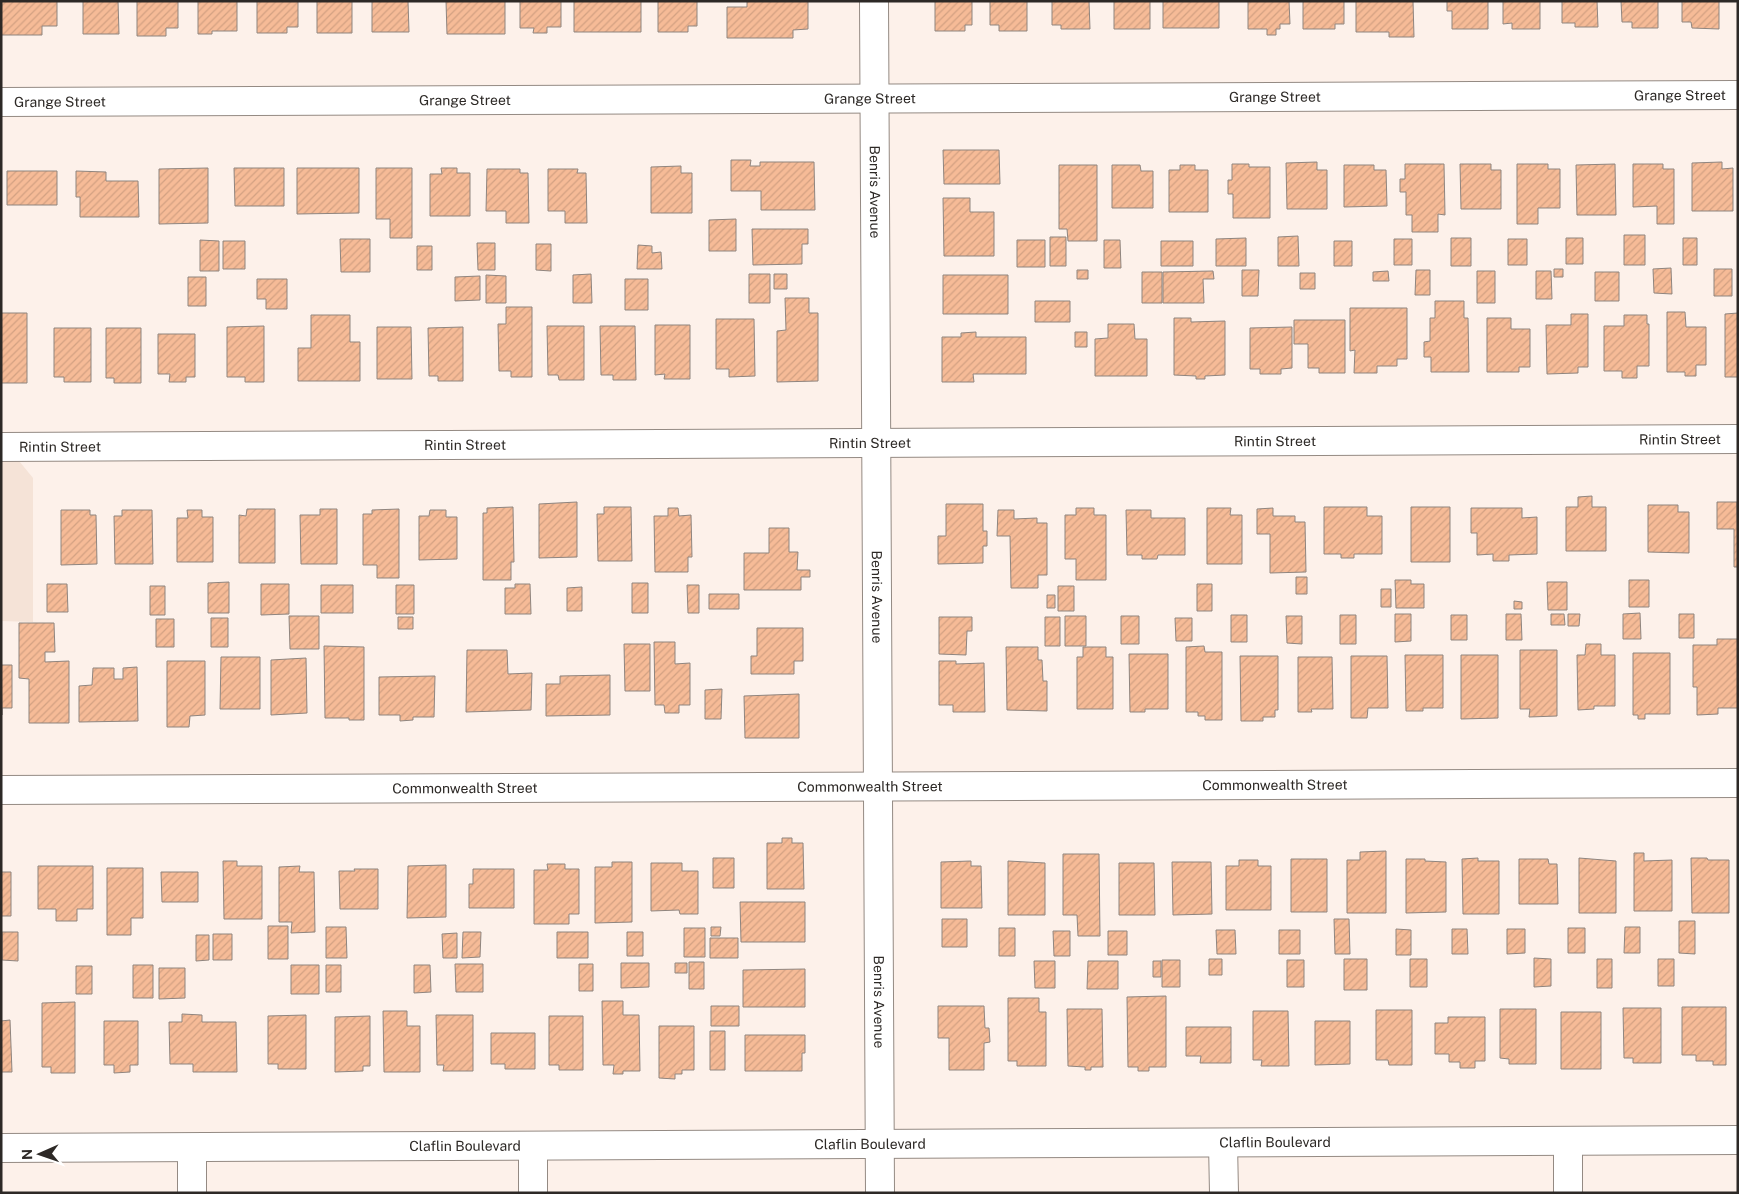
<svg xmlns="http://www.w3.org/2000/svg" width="1739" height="1194" viewBox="0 0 1739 1194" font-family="'Public Sans',sans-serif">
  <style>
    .built { fill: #f5e3d7 }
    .building { fill: url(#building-hatch); stroke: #8f857f }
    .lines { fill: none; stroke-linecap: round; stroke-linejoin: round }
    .minor-casing { stroke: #948a83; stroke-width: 30 }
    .minor { stroke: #fff; stroke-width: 28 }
    .labels { text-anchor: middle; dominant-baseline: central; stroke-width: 4.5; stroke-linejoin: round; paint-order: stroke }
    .street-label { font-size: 14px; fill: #2d2926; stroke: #fff }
  </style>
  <defs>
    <pattern id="building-hatch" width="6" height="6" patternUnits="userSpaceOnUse" patternTransform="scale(1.25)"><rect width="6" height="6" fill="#f6bb97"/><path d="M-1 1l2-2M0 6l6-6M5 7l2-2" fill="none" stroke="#d3a182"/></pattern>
  </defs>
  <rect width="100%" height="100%" fill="#fdf1ea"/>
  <path class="built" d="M1,439L33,478V622L1,621Z"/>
  <path class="building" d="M1,1H57V26H42V35H1Z
    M83,1H118L119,34H83Z
    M137,1H178V28H166V36H137Z
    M198,1H237V31H212V34H198Z
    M257,1H298V27H287V33H257Z
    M317,1H352V33H317Z
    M372,1H408L409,32H372Z
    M446,1H505V34H447Z
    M520,1H561V27H547V33H533L534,28H520Z
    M574,1H641V32H574Z
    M658,1H697V26H688V32H658Z
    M747,1H808V29L793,30V38H727V7H747Z
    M935,1H972V25H965V31H935Z
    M990,1H1027V31H999V25H990Z
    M1052,1H1089L1090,29H1061V25H1052Z
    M1114,1H1150V29H1114Z
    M1163,1H1219V28H1163Z
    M1248,1H1289L1290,24H1280V29H1276V35H1267V29H1248Z
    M1303,1H1344V24H1335V29H1303Z
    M1356,1H1413L1414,37H1389V32H1356Z
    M1447,1H1488V29H1452V11H1447Z
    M1503,1H1540V29H1512V23L1503,24Z
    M1562,1H1597L1598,27H1575V23H1562Z
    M1621,1H1658V28H1632V22H1622Z
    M1682,1H1719V29L1692,28L1691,22H1682Z
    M943,150H999L1000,184H944Z
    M731,160H751L750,166H760V162H814L815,210H761V191H731Z
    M1317,162V170H1327V209H1287L1286,163Z
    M1722,162V169L1733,168V211H1692V163Z
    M1232,164H1249V167H1270V218H1233V194H1228V180H1232Z
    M1405,164H1444L1445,215L1438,214V232H1412V215H1406V192H1400V179H1405Z
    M1460,164H1491V170H1501V209H1461Z
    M1517,164H1548V169H1560V208H1538V224H1517Z
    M1615,164L1616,215H1577L1576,165Z
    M1633,164H1663V169H1674V224H1657V206L1633,207Z
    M1059,165H1097V241H1068L1067,229H1059Z
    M1112,165H1140L1141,171H1153V208H1112Z
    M1180,165H1195V170H1208V212H1169V170H1180Z
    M1344,165H1374V170H1386L1387,206L1344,207Z
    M681,166V173H692V213H651V167Z
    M208,168V223L159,224V169Z
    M234,168H284V206H235Z
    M297,168H359V213L297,214Z
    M376,168H412V238H390V219H376Z
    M441,168H457V173H470V216H430V174H442Z
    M487,169H520V173H528L529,223H506V211H486Z
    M548,169H578L577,173H586L587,223H565V211H548Z
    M7,171H57V205H7Z
    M76,171L106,172V181H138L139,217H80V197H76Z
    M943,198H970V212H994V256H944Z
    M736,219V251H709V220Z
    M752,229H808V244H802V264L753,265Z
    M1624,235H1645V265H1624Z
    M1298,236L1299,266H1278V237Z
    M1050,237H1066V266H1050Z
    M1246,238V266H1216V239Z
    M1451,238H1471V266H1451Z
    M1566,238H1583V264H1566Z
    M1683,238H1697V265H1683Z
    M340,239H370V272H341Z
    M1394,239H1412V265H1394Z
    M1508,239H1527V265H1508Z
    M200,240L219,241V271H200Z
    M1017,240H1045V267H1017Z
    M1104,240H1120L1121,268H1104Z
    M223,241H245V269H223Z
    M1161,241H1193V266H1161Z
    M1334,241H1352V266H1334Z
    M477,243H495V270H478Z
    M536,244H551V271L536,270Z
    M638,245L652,246V253L661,252L662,269H637Z
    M417,246H432V270H417Z
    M1671,268L1672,294L1654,293L1653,269Z
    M1554,269H1563V277H1554Z
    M1714,269H1732V296H1714Z
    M1077,270H1088V279H1077Z
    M1242,270H1259L1258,296H1242Z
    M1416,270H1430V295H1415Z
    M1213,271L1214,279H1203L1204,303H1163V272Z
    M1388,271L1389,281H1373V272Z
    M1477,271H1495V303H1477Z
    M1536,271H1551L1552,299H1536Z
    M1142,272H1162V303H1142Z
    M1595,272H1619V301H1595Z
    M1300,273H1315V289H1300Z
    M591,274L592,303H573V275Z
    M749,274H770V303H749Z
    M774,274H787V289H774Z
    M486,275L506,276V303H486Z
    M943,275H1008V314H943Z
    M480,276V300L455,301V277Z
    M188,277H206V306H188Z
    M257,279H287V309H266V299H257Z
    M625,279H648V310H625Z
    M785,298H809V313H818V381L777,382V331L786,330Z
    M1035,301H1070V322H1035Z
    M1435,301H1464V318H1468L1469,372H1431V357H1424V342L1430,341V318H1435Z
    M506,307H532V377H511V371H499L498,324H506Z
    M1350,308H1407V359H1397V366H1377V373H1354L1355,350L1350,351Z
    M1667,312H1685L1686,327H1706V365H1696V376H1685V372H1667Z
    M1,313H27V383H1Z
    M1738,313V377H1725V314Z
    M1571,314H1588V367H1578V373L1547,374L1546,325H1571Z
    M311,315H350V342H360V381H298V348H311Z
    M1624,315H1647V324H1649V366H1637V378H1622V371H1604V326H1624Z
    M1174,318H1191V322L1225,321V375L1205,376V379H1196V376L1174,375Z
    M1487,318H1511V329H1530V367H1519V372H1487Z
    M716,319H754L755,376L729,377V369H716Z
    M1294,320H1345V373H1319V368H1308V344H1294Z
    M1108,324H1134L1135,339H1147V376H1095V339L1108,338Z
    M655,325H690V379H664L665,374L655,375Z
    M264,326V382H245V377H227V327Z
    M547,326H584V380H559L558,375H548Z
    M600,326H635L636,380H613V375H601Z
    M377,327H411L412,379H377Z
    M463,327V381H438V376H429L428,328Z
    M1292,327V368L1281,369V374H1260V369H1250V328Z
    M54,328H91V382H64V377H54Z
    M106,328H141V383H114V378H106Z
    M976,332V337H1026V374H973L974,382H942V337H961V333Z
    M1075,332H1087V347H1075Z
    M158,334H195V377H186V382H169L170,374H158Z
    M1592,496V507H1606V551H1566V507H1578V497Z
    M577,502V557L539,558V504Z
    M1717,502H1737L1738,567H1734V529H1717Z
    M946,504H983V531H987V546H983V563L938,564V536H946Z
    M1648,505H1678V512H1689V553L1648,552Z
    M513,507L514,562H511V580H483V513H487V508Z
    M604,507H631L632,561H598L597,514H604Z
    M1324,507H1367V516H1382V554H1354V558H1341V554H1324Z
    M1411,507H1450V562H1411Z
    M668,508H678L679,516L691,515L692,557H688V572H655L654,516H668Z
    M1076,508H1094V515H1106V580H1076V559H1065V515H1076Z
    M1207,508H1231L1230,515H1242V564H1207Z
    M1273,508V516H1295V522H1305L1306,572L1270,573V534H1257V509Z
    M1471,508H1522V518L1537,517V554L1509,555V561H1493V554L1477,555V533H1471Z
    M247,509H275V563H239V515L246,516Z
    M320,509H337V564H301L300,515H320Z
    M399,509V578H377V565H363V514H372V510Z
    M61,510H90V515H96L97,564L61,565Z
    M122,510H152L153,564H115L114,516H122Z
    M187,510H202V517H213V562H177V518H188Z
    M430,510H446V517H457V559L419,560V516H429Z
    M998,510H1014V519L1037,518V523H1047V575H1038V588H1011L1010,536H997Z
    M1126,510H1151V518H1185V555H1158L1157,559H1142V555H1127Z
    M769,528H789V552H798L797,570H810V577H801V590H744V553H769Z
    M1296,577H1307V594H1296Z
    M1395,580H1411V584H1424V608H1396Z
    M1629,580H1649V607H1629Z
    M229,582V613H208V583Z
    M1547,582H1567V610H1548Z
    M632,583H648V613H632Z
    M47,584H67L68,612H47Z
    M261,584H289V614L261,615Z
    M515,584H530L531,614H505V588H515Z
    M1197,584H1212V611H1197Z
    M321,585H353V613H321Z
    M396,585H414V614H396Z
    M687,585H699V613H688Z
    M150,586H165V615H150Z
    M1058,586H1074V611H1058Z
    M582,587V611H567V588Z
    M1381,589H1391V607H1381Z
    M709,594H739V609H709Z
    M1047,595H1055V608H1047Z
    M1514,601L1522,602V609H1514Z
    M1640,613L1641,639H1623V614Z
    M1395,614H1411V641L1395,642Z
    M1506,614H1521L1522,640H1506Z
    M1551,614H1564L1565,625H1551Z
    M1568,614H1580L1579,626H1568Z
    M1679,614H1694V638H1679Z
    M1231,615H1247V642H1231Z
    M1340,615H1356V644H1340Z
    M1451,615H1467V640H1451Z
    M289,616H319V649H290Z
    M1065,616H1086V646H1065Z
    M1121,616H1139V644H1121Z
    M1286,616H1302V644L1287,643Z
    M398,617H413V629H398Z
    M939,617H972V631H967L966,655L939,654Z
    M1045,617H1060V646H1045Z
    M211,618H228V647H211Z
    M1175,618H1192V641H1176Z
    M156,619H174V647H156Z
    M19,623H54L55,652H45V662L69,661V723H29V679L19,678Z
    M757,628H803V661H794V674H751V656H757Z
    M1717,639H1738V708H1718V714L1697,715V687H1693V645H1717Z
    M654,642H675V664L690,663V705H679V713H665L664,705H655Z
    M624,644H650V691H625Z
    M1586,644H1601V655H1615V706H1594V709L1578,710L1577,655H1585Z
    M324,646L364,647V720H349V718H325Z
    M1204,646L1205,652H1222V720H1205V716H1198V712H1186V647Z
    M1006,647H1038V660H1042L1043,681H1047V711L1007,710Z
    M1083,647H1106V657H1113V709H1077V657H1083Z
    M467,650H507L508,674L532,673L531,710L466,712Z
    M1520,650H1557V716L1529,717L1530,709H1520Z
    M1633,653H1670V714H1645V719H1638V715H1633Z
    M1129,654H1168V709H1145V712H1130Z
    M1405,655H1443V708H1423V711H1406Z
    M1461,655H1498V718L1461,719Z
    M1240,656H1278V710H1275V717H1263V721H1241Z
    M1351,656H1387L1388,708H1368L1367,718H1351Z
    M221,657H260V709H220Z
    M1298,657H1332L1333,709H1311L1312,712H1298Z
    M306,658L307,713L271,715V660Z
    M167,661H205V715L190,716L189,727H167Z
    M939,661H956V664L984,663L985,712H953V705H939Z
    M1,665H12V708H2V715Z
    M137,667L138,721L79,722V686L92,685L93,668H114V679H123V668Z
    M610,675V715L546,716V684H560V676Z
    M435,676L434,717H413V720L400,721V715H379V677Z
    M722,689L721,719H705V690Z
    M799,694V738H745L744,696Z
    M782,838H792V843H803L804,889H767V843H782Z
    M1386,851V913H1347V860H1360V852Z
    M1634,853H1644V861L1672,860V911H1634Z
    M1063,854H1099L1100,936H1078L1077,915H1063Z
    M713,858H734V888H713Z
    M1478,858V861H1499V914H1463L1462,859Z
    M1579,858L1616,861V913H1579Z
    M1691,858H1707L1708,860H1729V913H1692Z
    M1291,859H1327V912H1291Z
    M1406,859H1425V861L1446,862V912L1406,913Z
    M1519,859H1548L1549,864H1557L1558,904H1519Z
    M1239,860H1258V866H1271V910H1226V866H1239Z
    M223,861H237V866H262V919H224Z
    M971,861V866H981L982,908H941V862Z
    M1008,861L1045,863V915H1008Z
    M612,862H632V922L595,923V867H612Z
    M1172,862H1211L1212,914L1173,915Z
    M651,863H682V871H698V914H680L679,910L651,911Z
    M1119,863H1154L1155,915H1119Z
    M547,864H565V869H579V914H569V924H534V870H548Z
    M446,865V917L407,918L408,866Z
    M38,866H93V909H77V921H56V909H38Z
    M300,866L299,872H314L315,932L291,933L292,922H279V867Z
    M107,868H143V918H131V935H107Z
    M354,869H378V909H340L339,871H355Z
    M473,869H514V908H469V884H473Z
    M1,872H11V916H1Z
    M161,872H198V902H162Z
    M740,902H805V942H741Z
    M942,919H967V947H942Z
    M1334,919H1349L1350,954H1335Z
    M1679,921H1695V954L1679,953Z
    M268,926H288V959H268Z
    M326,927H346L347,958H326Z
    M711,927H721L720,936H711Z
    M1625,927H1640V953H1624Z
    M684,928H705V957H684Z
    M999,928H1015V956H999Z
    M1568,928H1585V953H1568Z
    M1396,929L1411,930V955H1396Z
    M1452,929H1467L1468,954H1452Z
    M1507,929H1525V953L1507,954Z
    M1216,930H1235L1236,954H1217Z
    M1279,930H1300V954H1279Z
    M1053,931H1070V956H1054Z
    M1108,931H1127V955H1108Z
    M2,932H18V961L2,960Z
    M463,932H481L480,957L462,958Z
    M557,932H588V958H557Z
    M627,932H643V956H627Z
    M457,933V958H443L442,934Z
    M213,934H232V960H213Z
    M196,935H209V960L196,961Z
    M710,938H738V958H710Z
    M1534,958L1551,959V986L1534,987Z
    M1209,959H1222V975H1209Z
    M1344,959H1367V990H1344Z
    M1410,959H1427V987H1410Z
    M1597,959H1612V988H1597Z
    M1658,959H1674V986H1658Z
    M1162,960H1180V987H1162Z
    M1287,960H1304V987H1287Z
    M1034,961H1055V988H1035Z
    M1088,961H1118V989H1087Z
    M1153,961H1161V977H1153Z
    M689,962H704V989H689Z
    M621,963H649V987L621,988Z
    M675,963H687V973H675Z
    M455,964H483V992H456Z
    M579,964H593V991H579Z
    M133,965H153V998H133Z
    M291,965H319V994H291Z
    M326,965H341V992H326Z
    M414,965H430L431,992L414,993Z
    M76,966H92V994H76Z
    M159,968H185V998L159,999Z
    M805,969V1007H743V970Z
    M1166,996V1067H1149V1071H1138V1067H1128L1127,997Z
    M1008,998H1039V1012H1046V1066H1017V1061H1008Z
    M602,1001H623V1015H639L640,1071H623V1074H613L614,1065H603Z
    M75,1002V1073H51V1067H42V1003Z
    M711,1006H739V1026H711Z
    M938,1006H984L985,1028H989L990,1042L984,1043V1070H949V1038H938Z
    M1682,1007H1726V1065H1713V1061H1696V1055H1682Z
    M1623,1008H1661V1063H1633V1058H1624Z
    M1067,1009H1102L1103,1067H1091V1070H1085V1067L1068,1066Z
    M1500,1009H1536V1064H1509V1059L1500,1058Z
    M1376,1010H1412V1065H1389L1388,1060H1376Z
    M383,1011H407V1026H420V1072H384Z
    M1253,1011H1288L1289,1066H1261L1262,1060H1253Z
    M1561,1012H1601V1069H1561Z
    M182,1014L202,1015V1022H236L237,1072H193V1064H170L169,1022H182Z
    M306,1015V1069H278V1064H268V1016Z
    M436,1015H473V1071H443L444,1065H437Z
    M370,1016V1066H363V1071L335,1072V1017Z
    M549,1016H583V1070H559V1065H549Z
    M1448,1017H1485V1061H1475V1068H1460V1062H1449V1054H1435V1023H1448Z
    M10,1020L12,1072H1V1021Z
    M104,1021H138V1065H130V1072L114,1073V1065H104Z
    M1315,1021H1350V1064L1315,1065Z
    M659,1026H694V1070H682V1074H675V1079L659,1078Z
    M1186,1027H1231V1063H1200L1201,1056H1186Z
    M710,1031H725V1070H710Z
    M491,1033H535V1069H505V1064H491Z
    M745,1035H805V1053H802V1071H745Z"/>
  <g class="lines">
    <defs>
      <g id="minor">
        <path id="s1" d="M874,1L880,1193"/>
        <path id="s2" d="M1,102L1738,95"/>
        <path id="s3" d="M1,447L1738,439"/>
        <path id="s4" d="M1,790L1738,783"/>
        <path d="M1568,1141V1193"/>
        <path d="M1223,1143L1224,1193"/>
        <path d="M533,1146V1193"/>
        <path id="s5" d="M1,1148L1738,1140"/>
        <path d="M192,1148V1193"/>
      </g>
    </defs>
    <use href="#minor" class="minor-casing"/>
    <use href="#minor" class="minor"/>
  </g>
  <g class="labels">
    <g class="street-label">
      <text stroke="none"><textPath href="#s2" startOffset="1679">Grange Street</textPath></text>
      <text stroke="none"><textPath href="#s2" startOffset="1274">Grange Street</textPath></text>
      <text stroke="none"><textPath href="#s2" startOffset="869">Grange Street</textPath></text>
      <text stroke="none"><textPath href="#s2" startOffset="464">Grange Street</textPath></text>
      <text stroke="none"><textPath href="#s2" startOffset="59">Grange Street</textPath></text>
      <text stroke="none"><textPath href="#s1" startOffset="191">Benris Avenue</textPath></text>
      <text stroke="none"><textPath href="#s3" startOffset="1679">Rintin Street</textPath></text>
      <text stroke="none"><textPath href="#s3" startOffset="1274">Rintin Street</textPath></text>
      <text stroke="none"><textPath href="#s3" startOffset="869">Rintin Street</textPath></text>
      <text stroke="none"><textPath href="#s3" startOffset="464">Rintin Street</textPath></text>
      <text stroke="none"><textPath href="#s3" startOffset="59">Rintin Street</textPath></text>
      <text stroke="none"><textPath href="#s1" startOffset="596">Benris Avenue</textPath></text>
      <text stroke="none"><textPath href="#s4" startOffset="1274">Commonwealth Street</textPath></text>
      <text stroke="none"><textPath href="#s4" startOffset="869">Commonwealth Street</textPath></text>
      <text stroke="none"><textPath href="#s4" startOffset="464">Commonwealth Street</textPath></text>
      <text stroke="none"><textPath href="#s1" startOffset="1001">Benris Avenue</textPath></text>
      <text stroke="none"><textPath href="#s5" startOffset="1274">Claflin Boulevard</textPath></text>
      <text stroke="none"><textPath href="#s5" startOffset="869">Claflin Boulevard</textPath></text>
      <text stroke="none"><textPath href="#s5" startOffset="464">Claflin Boulevard</textPath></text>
    </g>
  </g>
  <rect width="1739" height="1194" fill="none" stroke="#2d2926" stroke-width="5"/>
  <g transform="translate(40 1154) rotate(268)" stroke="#ffffff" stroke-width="4" paint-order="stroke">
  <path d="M0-4L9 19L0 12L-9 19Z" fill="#2d2926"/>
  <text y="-8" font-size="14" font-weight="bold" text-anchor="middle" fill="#2d2926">N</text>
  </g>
</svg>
